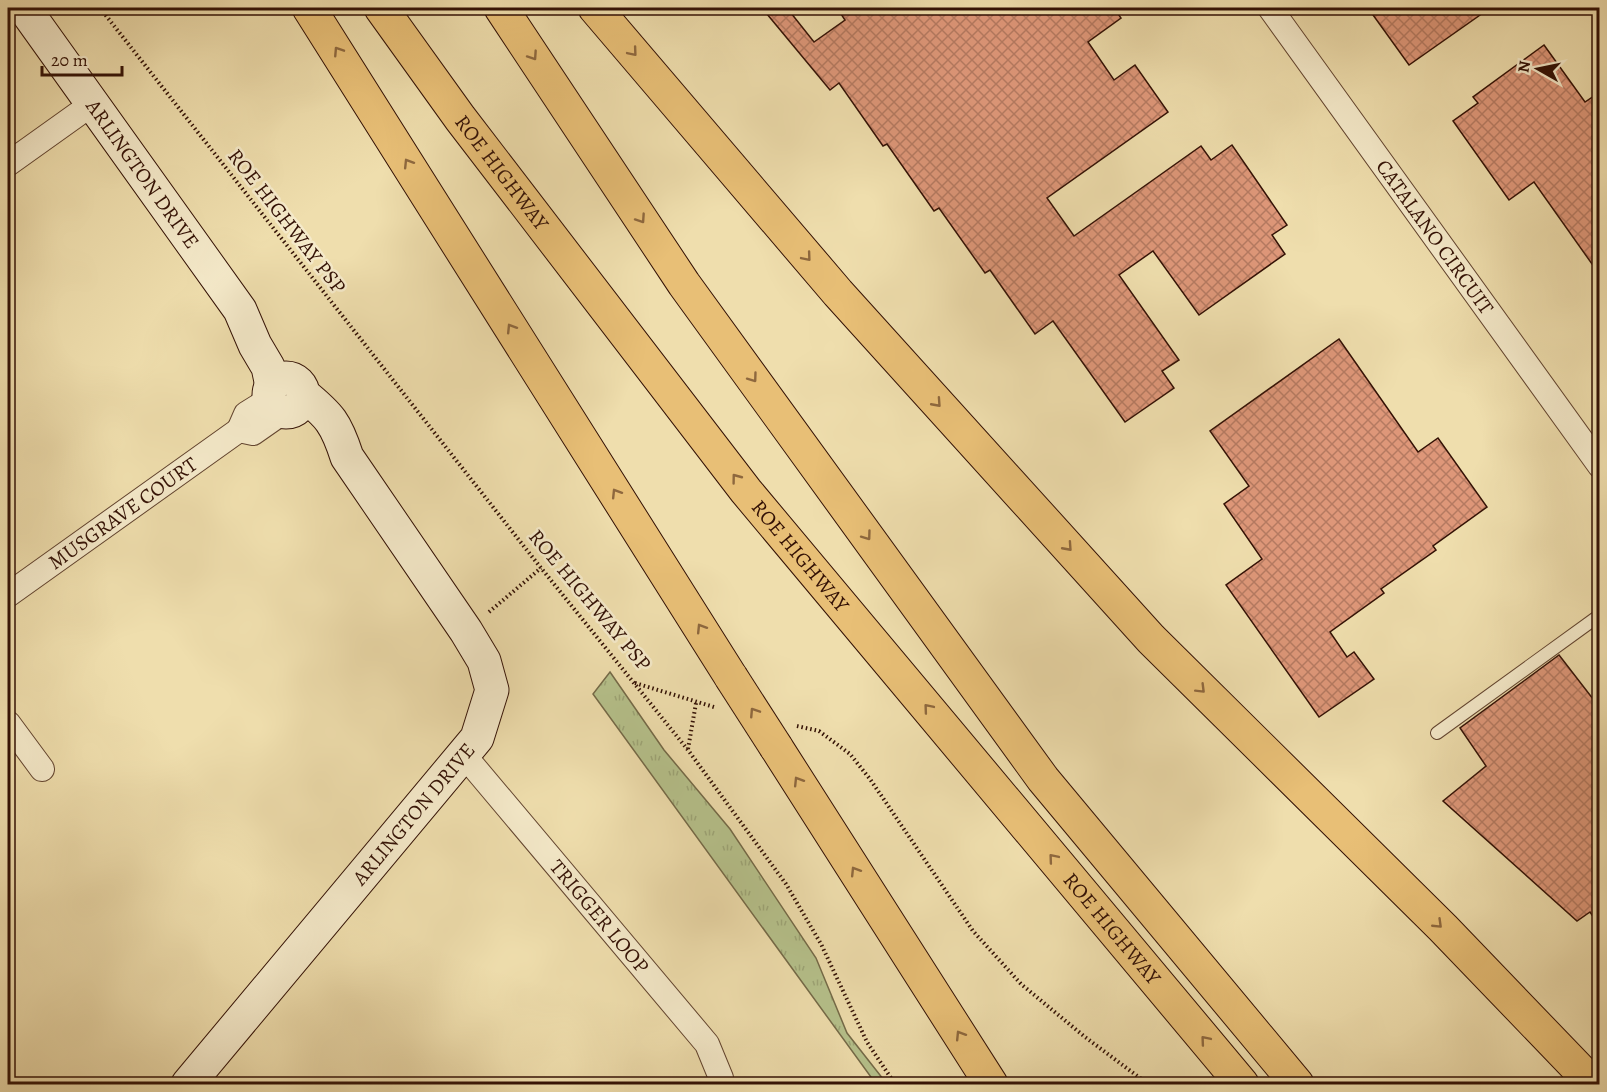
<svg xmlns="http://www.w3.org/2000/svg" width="1607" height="1092" viewBox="0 0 1607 1092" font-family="Alegreya,serif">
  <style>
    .grass { fill: url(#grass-tufts); stroke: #746a48; stroke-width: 1.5 }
    .building { fill: url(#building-cross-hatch); stroke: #331105; stroke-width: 1.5 }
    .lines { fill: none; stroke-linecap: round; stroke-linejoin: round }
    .lane-casing { stroke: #62442f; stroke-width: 14 }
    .street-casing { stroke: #62442f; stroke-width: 26 }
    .secondary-casing { stroke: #331105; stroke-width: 35 }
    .highway-casing { stroke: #331105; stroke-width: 35 }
    .path { stroke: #331105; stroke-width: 4; stroke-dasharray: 1.5 3; stroke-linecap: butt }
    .lane { stroke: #f5eaca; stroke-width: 12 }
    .street { stroke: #f5eaca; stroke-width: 24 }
    .secondary { stroke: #f5eaca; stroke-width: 33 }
    .highway { stroke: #e8bf76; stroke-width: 33 }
    .highway-bridge-casing { stroke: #331105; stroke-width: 35; stroke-linecap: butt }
    .highway-bridge { stroke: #e8bf76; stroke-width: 33 }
    .oneway { stroke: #8e683e }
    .labels { text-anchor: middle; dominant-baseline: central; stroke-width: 5; stroke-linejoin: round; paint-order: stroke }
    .street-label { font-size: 21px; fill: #331105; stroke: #f5eaca }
  </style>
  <defs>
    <pattern id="grass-tufts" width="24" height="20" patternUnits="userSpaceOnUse" patternTransform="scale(1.5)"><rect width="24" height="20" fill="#b6c28c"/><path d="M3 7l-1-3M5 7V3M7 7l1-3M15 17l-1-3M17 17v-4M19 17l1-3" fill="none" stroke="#9da677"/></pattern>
    <pattern id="building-cross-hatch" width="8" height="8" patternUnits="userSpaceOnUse" patternTransform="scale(1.5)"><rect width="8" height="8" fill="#de9779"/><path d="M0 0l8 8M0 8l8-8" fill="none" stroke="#b57a61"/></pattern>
  </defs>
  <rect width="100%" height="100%" fill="#efdead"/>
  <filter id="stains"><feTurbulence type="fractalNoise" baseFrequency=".00333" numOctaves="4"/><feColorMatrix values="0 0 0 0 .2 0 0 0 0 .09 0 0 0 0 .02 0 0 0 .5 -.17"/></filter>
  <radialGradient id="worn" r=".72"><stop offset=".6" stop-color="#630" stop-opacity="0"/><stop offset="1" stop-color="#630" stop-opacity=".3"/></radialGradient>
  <path class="grass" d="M610,672L664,750L730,829L816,958L847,1033L887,1084H876L593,694Z"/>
  <path class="building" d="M762,8H787L814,42L845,20L837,8H1114L1121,18L1088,42L1114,80L1135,65L1168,112L1047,198L1074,236L1201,146L1211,160L1232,145L1287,225L1272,235L1285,254L1199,315L1153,251L1119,275L1179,360L1162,371L1174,388L1125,422L1053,321L1035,334L990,270L985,273L939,208L934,211L887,144L883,146L839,83L830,90Z
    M1368,8H1490L1409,65Z
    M1544,45L1585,102L1600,92V258L1592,264L1534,182L1509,200L1453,121L1478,103L1473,97Z
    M1339,339L1418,452L1438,438L1487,507L1433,546L1436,550L1381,589L1384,593L1330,632L1347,657L1354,652L1374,679L1319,717L1226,585L1262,559L1224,504L1249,486L1210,431Z
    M1559,655L1600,708V927L1590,912L1577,921L1443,801L1486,766L1460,728Z"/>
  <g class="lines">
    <defs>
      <path id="lane" d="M1437,733L1600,615"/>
      <g id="street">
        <path id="s1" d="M1270,8L1600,466"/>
        <path d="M8,164L92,104"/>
        <path d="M270,399L246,414L239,430L253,433L283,412"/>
        <path id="s2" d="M8,595L239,430"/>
        <path d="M8,723L42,769"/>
        <path id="s3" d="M463,754L707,1044L721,1078L719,1084"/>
      </g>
      <g id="secondary">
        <path id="s4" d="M24,8L240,310L255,345L268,367L272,386"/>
        <circle cx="286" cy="395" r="17"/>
        <path id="s5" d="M188,1084L477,738L492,690L484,661L466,631L347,457C336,423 330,416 303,394"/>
      </g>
      <g id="highway">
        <path d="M309,8L731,677"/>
        <path id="s6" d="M381,8L460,118L746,491L1242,1084"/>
        <path d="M501,8L684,284L1043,779L1297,1084"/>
        <path d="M595,8L838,293L1151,639L1443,928L1593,1084"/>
        <path d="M776,747L991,1084"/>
      </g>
    </defs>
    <use href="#lane" class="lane-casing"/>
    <use href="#street" class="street-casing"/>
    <use href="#secondary" class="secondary-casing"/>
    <use href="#highway" class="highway-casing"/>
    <path class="path" d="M100,8L541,568L688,750L786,884L821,944L867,1042L895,1084
      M489,612L541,568
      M635,683L714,707
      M797,726L819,731L850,754L870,779L973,931L1021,984L1085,1037L1148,1084
      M688,749L696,703"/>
    <use href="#lane" class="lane"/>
    <use href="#street" class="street"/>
    <use href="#secondary" class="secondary"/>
    <use href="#highway" class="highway"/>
    <defs>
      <path id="highway-bridge" d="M731,677L776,747"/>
    </defs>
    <use href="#highway-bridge" class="highway-bridge-casing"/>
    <use href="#highway-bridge" class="highway-bridge"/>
  </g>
  <defs><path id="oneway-chevron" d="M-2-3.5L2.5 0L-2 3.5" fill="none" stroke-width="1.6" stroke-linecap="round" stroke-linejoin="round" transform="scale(1.5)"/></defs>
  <g class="oneway">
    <use href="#oneway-chevron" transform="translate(338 51) rotate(-123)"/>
    <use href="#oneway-chevron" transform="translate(633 52) rotate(50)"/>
    <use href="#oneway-chevron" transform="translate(533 56) rotate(56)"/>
    <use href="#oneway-chevron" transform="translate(408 163) rotate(-122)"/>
    <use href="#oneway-chevron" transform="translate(641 219) rotate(56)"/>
    <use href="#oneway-chevron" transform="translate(807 257) rotate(50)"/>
    <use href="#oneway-chevron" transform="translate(511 328) rotate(-122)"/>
    <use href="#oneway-chevron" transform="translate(753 378) rotate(54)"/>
    <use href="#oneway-chevron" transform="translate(937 403) rotate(48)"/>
    <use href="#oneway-chevron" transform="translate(736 478) rotate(-127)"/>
    <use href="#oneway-chevron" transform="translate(616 493) rotate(-122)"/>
    <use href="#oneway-chevron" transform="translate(867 536) rotate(54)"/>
    <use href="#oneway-chevron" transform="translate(1068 547) rotate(48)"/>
    <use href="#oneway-chevron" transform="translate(701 628) rotate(-122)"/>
    <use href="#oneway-chevron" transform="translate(1201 689) rotate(45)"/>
    <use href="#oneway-chevron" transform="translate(928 708) rotate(-130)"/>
    <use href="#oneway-chevron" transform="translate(754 712) rotate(-123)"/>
    <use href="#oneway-chevron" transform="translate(798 781) rotate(-122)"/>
    <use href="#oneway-chevron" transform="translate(1053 858) rotate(-130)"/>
    <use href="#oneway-chevron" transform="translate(855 871) rotate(-122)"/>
    <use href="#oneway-chevron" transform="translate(1438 924) rotate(44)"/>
    <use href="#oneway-chevron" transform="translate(960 1035) rotate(-122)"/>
    <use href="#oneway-chevron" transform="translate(1205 1040) rotate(-130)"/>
  </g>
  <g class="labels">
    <g class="street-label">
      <text stroke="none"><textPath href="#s6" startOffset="204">ROE HIGHWAY</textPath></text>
      <text stroke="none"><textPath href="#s4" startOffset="204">ARLINGTON DRIVE</textPath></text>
      <text transform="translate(287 221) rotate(52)">ROE HIGHWAY PSP</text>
      <text stroke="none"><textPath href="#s1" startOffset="282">CATALANO CIRCUIT</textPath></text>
      <text stroke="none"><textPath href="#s2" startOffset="141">MUSGRAVE COURT</textPath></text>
      <text stroke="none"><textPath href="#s6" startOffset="690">ROE HIGHWAY</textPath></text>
      <text transform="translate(590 600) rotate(50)">ROE HIGHWAY PSP</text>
      <text stroke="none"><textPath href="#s5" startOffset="352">ARLINGTON DRIVE</textPath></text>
      <text stroke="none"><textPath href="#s3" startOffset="212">TRIGGER LOOP</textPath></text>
      <text stroke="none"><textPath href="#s6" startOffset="1176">ROE HIGHWAY</textPath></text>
    </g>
  </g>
  <rect width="1607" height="1092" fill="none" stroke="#efdead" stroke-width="30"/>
  <rect x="9" y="9" width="1589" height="1074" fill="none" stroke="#331105" stroke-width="3"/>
  <rect x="15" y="15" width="1577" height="1062" fill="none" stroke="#331105" stroke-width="1.5"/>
  <g transform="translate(1538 69) rotate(279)" stroke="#f5eaca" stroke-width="4.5" paint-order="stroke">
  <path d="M0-4.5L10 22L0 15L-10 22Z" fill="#331105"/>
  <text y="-9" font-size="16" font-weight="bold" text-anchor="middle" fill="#331105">N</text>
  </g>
  <path d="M42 66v9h80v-9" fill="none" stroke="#331105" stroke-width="3"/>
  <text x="51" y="66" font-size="18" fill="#331105" stroke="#f5eaca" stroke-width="4.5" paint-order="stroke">20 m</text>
  <rect width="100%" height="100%" filter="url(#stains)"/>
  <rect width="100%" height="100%" fill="url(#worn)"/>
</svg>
